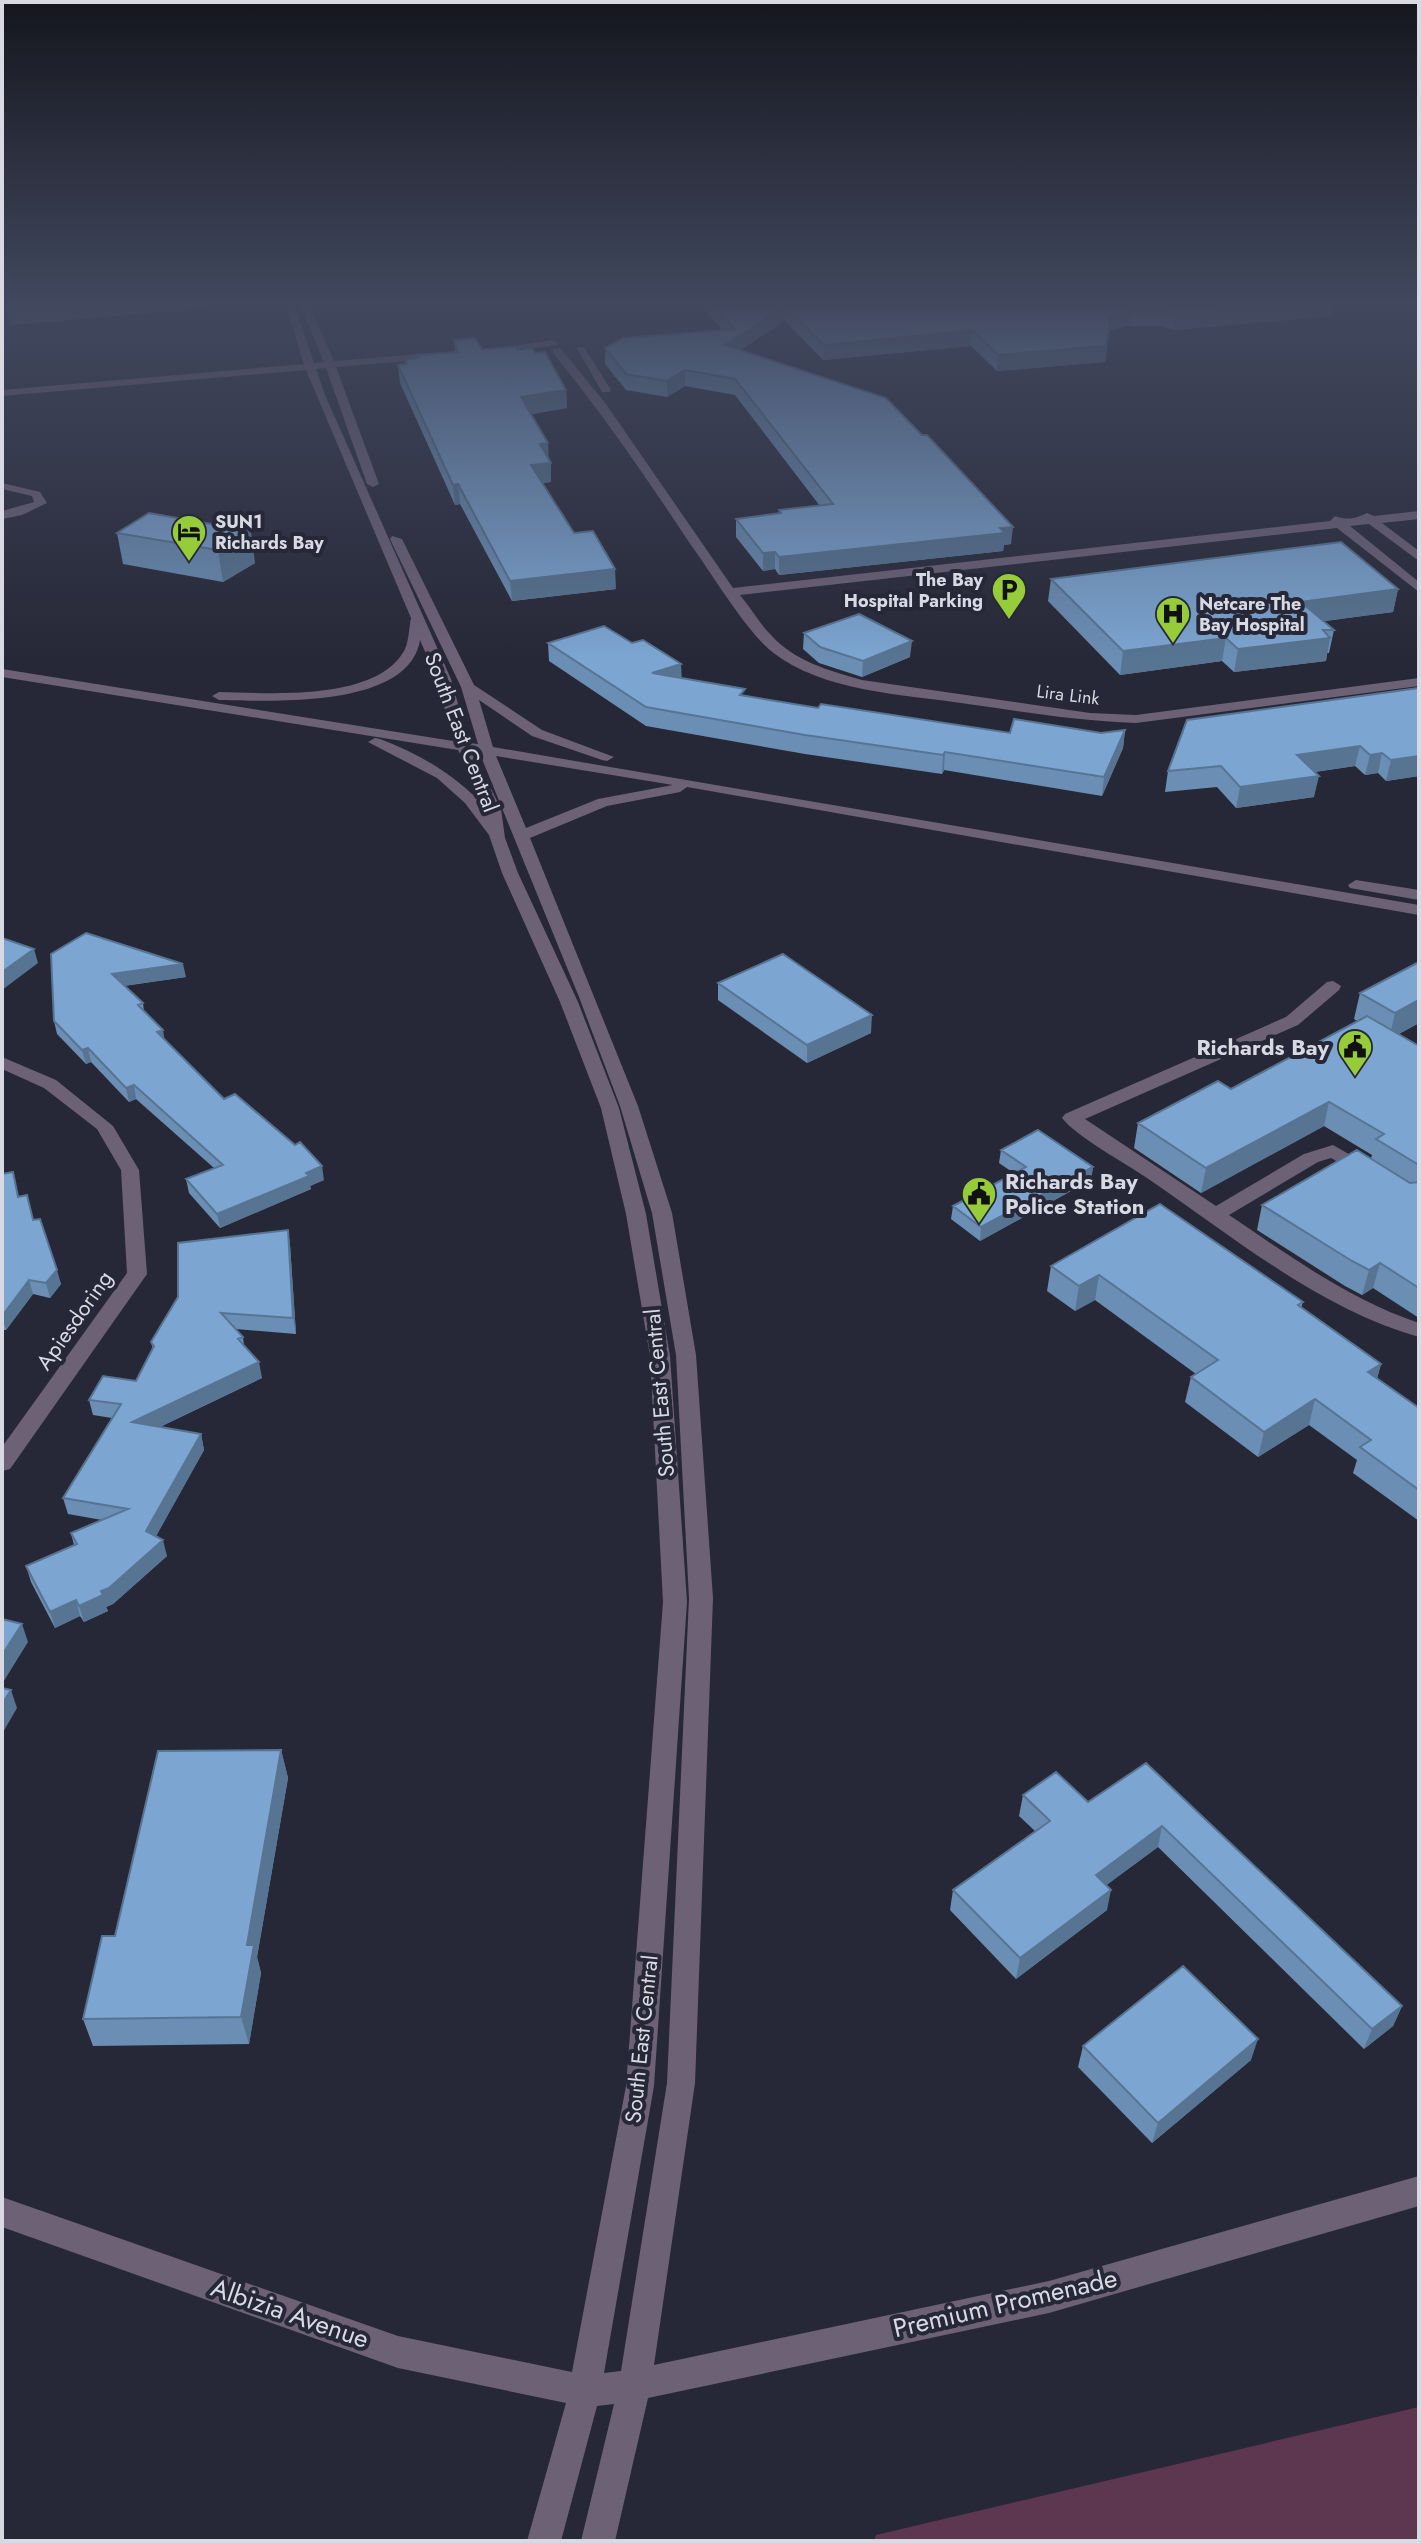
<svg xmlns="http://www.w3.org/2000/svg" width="1421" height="2543" viewBox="0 0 1421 2543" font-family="Jost,sans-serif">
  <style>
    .green { fill: #5d374f }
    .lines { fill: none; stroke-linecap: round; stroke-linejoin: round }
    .minor { fill: #6d6176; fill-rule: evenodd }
    .wall { fill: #6b8eb4 }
    .shaded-wall { fill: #577492 }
    .building { fill: #7ca5d1; stroke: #577492; stroke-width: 2 }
    .labels { text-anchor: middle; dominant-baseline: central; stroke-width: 8; stroke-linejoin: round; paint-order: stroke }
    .far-poi-label { font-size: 18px; font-weight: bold; fill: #d8d9e3; stroke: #272837; text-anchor: start }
    .far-street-label { font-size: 18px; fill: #d8d9e3; stroke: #272837 }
    .street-label { font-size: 22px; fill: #d8d9e3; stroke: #272837 }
    .poi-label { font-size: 22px; font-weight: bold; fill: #d8d9e3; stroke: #272837; text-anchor: end }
    .near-street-label { font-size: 26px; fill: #d8d9e3; stroke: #272837 }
  </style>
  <rect width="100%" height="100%" fill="#272837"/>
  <path class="green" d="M1419,2407V2541H874L876,2535Z"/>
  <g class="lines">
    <path class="minor" d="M285,303H294L314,363L324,362L299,303H308L334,361L444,352L449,355L444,358L336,367L379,484L373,487L367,484L326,368L316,369L325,395L451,679L469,743L478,744L461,687L390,539L392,536L402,539L474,685L542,730L614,757L607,761L602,760L532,736L479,700L493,747L1419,905V915L687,787L680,792L607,806L530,838L638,1106L672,1213L696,1355L713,1598L695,2083L654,2365L1049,2281L1419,2176V2206L1049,2313L648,2398L615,2541H581L614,2404L597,2406L561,2541H527L566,2403L398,2368L2,2227V2197L398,2336L572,2372L626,2086L663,1602L650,1356L626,1214L601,1108L560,1002L502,873L489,835L465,803L437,778L368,742L375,738L380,739C422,755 457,776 487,809L458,750L2,677V669L453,741L437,679L420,640C409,709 270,701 219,700L212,696L219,692C269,693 378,702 405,649C409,640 409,627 411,618L306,370L2,396V390L304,364ZM473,752L480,754L579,997L620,1106L652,1213L676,1355L689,1598L667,2083L621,2371L604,2373L654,2086L687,1602L670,1356L646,1214L619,1108L578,1002L518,873L505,838L501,809ZM496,756L673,785L598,799L526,828Z
      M554,340L558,345L492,353L487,350Z
      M576,347H584L611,390L610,392H602Z
      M553,349H561L606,404L733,588L1330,521L1335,516C1349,521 1356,518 1367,513L1374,516L1419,511V519L1382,523L1419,551V561L1369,524L1350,526L1419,582V592L1337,528L740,595C751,608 759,623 771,635C794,661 830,671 862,680L1090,713L1136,715L1419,678V686L1136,723C1079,721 1024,712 968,704C904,694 824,693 771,651C745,629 712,574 691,545C647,479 603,414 553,353Z
      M2,483L40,492L47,503L22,515L2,519V511L34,502L32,496L2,489Z
      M1356,880L1419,890V900L1350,888L1348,885Z
      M1333,981L1341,986L1339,990L1298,1025L1085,1119L1216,1206L1304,1154L1333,1145L1373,1168L1375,1172L1366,1178L1331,1158L1318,1162L1229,1215C1290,1256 1348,1299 1419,1323V1337C1319,1309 1231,1235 1147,1178C1124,1162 1078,1138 1062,1118L1065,1114L1286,1017L1327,982Z
      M2,1057L56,1080L113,1126L139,1170L147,1274L10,1469L2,1471V1447L127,1273L121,1170L97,1129L44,1088L2,1069Z"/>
  </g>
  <path class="wall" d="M699,303H1334L1332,316L1173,330L1162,326H1129L1110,330L1105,362L997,371L971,346L823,360L785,321L740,350L1011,544L1004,545L1003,551L779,575L775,569L763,571L736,537V519L779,514V510L820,506L735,395L685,386L667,397L626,390L605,364V348L722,330Z
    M454,340L482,349L517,350L535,353L566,390L567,408L531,414L551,463V482L542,483L574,533L616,589L512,601L460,504L455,505L400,383L398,365L406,364L405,359L418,358V355L455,352Z
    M149,513L255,563L223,582L123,564L117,533Z
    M1051,579L1398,589L1393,612L1324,621L1334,630L1329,653H1327L1326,661L1234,672L1222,661L1120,675L1048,601Z
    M804,633L910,657L862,677L819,663L803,649Z
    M548,643L745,696L818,708L1010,733H1101L1125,730L1123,748L1102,796L944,770L942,774L805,754L646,726L549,661Z
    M1419,688V776L1386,781L1378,773L1365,775L1355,766L1315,772L1314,797L1236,808L1217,787L1165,792L1168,771Z
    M51,954L186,977L124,986L143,1003L144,1012L165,1040L224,1099L324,1180L310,1186L311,1189L220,1228L189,1193L186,1179L214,1168L136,1099L129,1102L91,1062L86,1064L57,1034L54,1021Z
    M718,983L871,1033L807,1063L718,1000Z
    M1360,993L1419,1023L1399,1034L1419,1046V1318L1373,1288L1362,1295L1345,1286L1257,1230L1262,1205L1371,1158L1372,1155L1324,1126L1201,1193L1134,1148L1138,1123L1231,1089L1357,1021L1354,1019Z
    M1001,1150L1093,1167L1091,1180L980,1241L951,1219L953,1206L1015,1174L999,1163Z
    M2,1174L34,1220L61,1284L50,1298L33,1294L6,1330H2Z
    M288,1230L290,1245L296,1334L236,1329L243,1337L244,1346L262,1378L160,1427L201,1434L204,1450L156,1536L167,1556L113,1604L106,1607L108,1611L84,1622L80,1616L55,1628L31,1582L26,1566L74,1545L71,1533L102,1520L68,1514L63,1498L112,1418L93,1415L89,1400L136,1381L153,1350L151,1342L178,1297Z
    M1051,1266L1303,1302L1301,1308L1381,1364L1377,1379L1419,1408V1521L1353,1473L1357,1460L1309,1425L1258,1457L1185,1402L1191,1377L1196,1374L1095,1300L1075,1311L1047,1291Z
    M281,1750L288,1778L257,1957L261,1973L249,2044L93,2046L83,2019L115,1936Z
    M1146,1763L1402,2006L1393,2026L1364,2049L1158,1847L1106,1885L1107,1910L1016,1979L950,1910L953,1890L1035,1831L1019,1816L1023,1795L1088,1802Z
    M1083,2046L1251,2060L1152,2143L1078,2067Z"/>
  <path class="shaded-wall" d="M110,303H206V308L10,325L7,311Z
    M1313,303H1334L1332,316L1173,330L1175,315Z
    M785,306V321L725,360V345Z
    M1131,311L1129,326L1110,330L1105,362L997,371L998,355L1111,315Z
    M972,330L971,346L823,360L824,345Z
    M685,370V386L667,397V381Z
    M566,390L567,408L522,416L521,397Z
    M548,443L549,463L540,444Z
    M551,463V482L532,484L531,465Z
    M458,484L460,504L455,505L453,485Z
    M1013,527L1011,544L1004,545L1003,551L779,575V557Z
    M251,531L255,563L223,582L218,550Z
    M775,552V569L763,571V553Z
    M615,569L616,589L512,601L510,581Z
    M1398,589L1393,612L1296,625L1301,602Z
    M1226,638L1222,661L1120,675L1123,651Z
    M1330,638L1326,661L1234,672L1238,649Z
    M912,641L910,657L862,677L863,661Z
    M681,664L682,682L652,673Z
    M1125,730L1123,748L1102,796L1104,777Z
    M1360,746L1355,766L1293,775L1297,755Z
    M945,752L944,770L942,774L943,755Z
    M1382,753L1378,773L1365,775L1370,755Z
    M1419,756V776L1386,781L1391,760Z
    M1319,776L1314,797L1236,808L1240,787Z
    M34,949L38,963L2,990V972Z
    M183,964L186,977L115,987L112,974Z
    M1419,1000V1023L1389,1039L1395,1013Z
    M872,1015L871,1033L807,1063V1045Z
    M163,1030L165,1043L157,1032Z
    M88,1048L91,1062L86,1064L82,1050Z
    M134,1085L136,1099L129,1102L126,1088Z
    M1329,1102L1324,1126L1201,1193L1206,1168Z
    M322,1166L324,1180L310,1186L311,1189L220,1228L217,1214Z
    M1093,1167L1091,1180L980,1241L981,1227Z
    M288,1230L290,1245L296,1334L293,1318Z
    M1380,1263L1373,1288L1362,1295L1369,1270Z
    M57,1270L61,1284L50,1298L46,1283Z
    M1099,1275L1095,1300L1075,1311L1079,1286Z
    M29,1280L33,1294L6,1330L2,1316Z
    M259,1362L262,1378L136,1438L132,1422Z
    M1381,1364L1374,1389L1368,1372Z
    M1315,1399L1309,1425L1258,1457L1264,1432Z
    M201,1434L204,1450L150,1547L146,1531Z
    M163,1540L167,1556L113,1604L106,1607L108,1611L84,1622L79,1606L101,1591Z
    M76,1600L80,1616L55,1628L50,1612Z
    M22,1624L28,1642L2,1684V1655Z
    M11,1690L17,1708L2,1734V1704Z
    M281,1750L288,1778L257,1957L261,1973L249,2044L241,2017L247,1945Z
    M1162,1826L1158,1847L1092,1896L1096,1875Z
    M1111,1890L1107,1910L1016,1979L1020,1958Z
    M1402,2006L1393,2026L1364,2049L1372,2029Z
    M1258,2039L1251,2060L1152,2143L1158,2123Z"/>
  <path class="building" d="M7,303H110L7,311Z
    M711,303H1313L1175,315L1164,311H1131L1111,315L1106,346L998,355L972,330L824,345L785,306L725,345L886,398L922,435H927L1013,527L1000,528L1005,533L779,557L775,552L763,553L736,519L781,513L779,510L833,504L735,379L685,370L667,381L626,374L605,348L623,338L734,329Z
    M475,338L482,349L516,347L517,350L532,348L535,353L545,352L566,390L521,397L548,443L540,444L551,463L531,465L574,533L593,531L615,569L510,581L458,484L453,485L398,365L407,364L405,359L419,358L418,355L458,352L454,340Z
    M149,513L251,531L218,550L117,533Z
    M1341,542L1398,589L1301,602L1334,630H1323L1330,638L1238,649L1226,638L1123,651L1051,579Z
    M859,614L912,641L863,661L820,647L804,633Z
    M604,626L632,643L643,640L681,664L652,673L745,689L740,695L818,708L821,704L1010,733L1014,719L1101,733L1125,730L1104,777L945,752L943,755L805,735L646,707L548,643Z
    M1419,688V756L1391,760L1382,753L1370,755L1360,746L1297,755L1319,776L1240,787L1221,766L1168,771L1187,720Z
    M86,933L183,964L112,974L143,1003L138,1005L163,1030L157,1032L224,1099L235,1094L295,1145L300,1142L322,1166L306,1173L309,1176L217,1214L186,1179L223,1165L134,1085L126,1088L88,1048L82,1050L54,1021L51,954Z
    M2,938L34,949L2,972Z
    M783,954L872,1015L807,1045L718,983Z
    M1419,962V1000L1395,1013L1360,993Z
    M1367,1016L1419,1046V1165L1376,1139L1384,1134L1329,1102L1206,1168L1138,1123L1218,1081L1231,1089Z
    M1038,1130L1093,1167L981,1227L953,1206L1026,1167L1001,1150Z
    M1357,1150L1410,1183L1419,1182V1288L1380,1263L1369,1270L1352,1261L1262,1205Z
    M13,1172L18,1197L27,1195L33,1220L40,1219L57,1270L46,1283L29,1280L2,1316V1174Z
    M1160,1204L1303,1302L1298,1305L1381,1364L1368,1372L1419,1408V1490L1360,1447L1371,1440L1315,1399L1264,1432L1191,1377L1218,1360L1099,1275L1079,1286L1051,1266Z
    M288,1230L293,1318L221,1313L243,1337L238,1339L259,1362L132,1422L201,1434L146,1531L163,1540L109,1588L101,1591L103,1595L79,1606L76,1600L50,1612L26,1566L77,1544L71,1533L128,1509L63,1498L121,1404L89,1400L103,1376L136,1381L154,1346L151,1342L178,1297V1243Z
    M2,1619L22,1624L2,1655Z
    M2,1688L11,1690L2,1704Z
    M281,1750L247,1945H254L241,2017L83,2019L102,1936H115L158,1751Z
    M1146,1763L1402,2006L1372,2029L1162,1826L1096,1875L1111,1890L1020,1958L953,1890L1050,1821L1023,1795L1056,1772L1088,1802Z
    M1183,1966L1258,2039L1158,2123L1083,2046Z"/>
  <linearGradient id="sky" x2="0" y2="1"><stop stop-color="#15161e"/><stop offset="0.46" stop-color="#41485e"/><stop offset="1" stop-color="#41485e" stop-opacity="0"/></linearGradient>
  <rect width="1421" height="659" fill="url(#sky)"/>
  <defs>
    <symbol id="hotel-pin" viewBox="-11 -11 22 30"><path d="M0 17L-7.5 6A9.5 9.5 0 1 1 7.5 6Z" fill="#96cc3a" stroke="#272837"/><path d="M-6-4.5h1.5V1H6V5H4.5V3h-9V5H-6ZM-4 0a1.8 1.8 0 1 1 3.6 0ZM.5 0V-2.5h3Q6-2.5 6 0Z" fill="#111"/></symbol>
    <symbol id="parking-pin" viewBox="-11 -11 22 30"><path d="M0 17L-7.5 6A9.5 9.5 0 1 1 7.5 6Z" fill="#96cc3a" stroke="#272837"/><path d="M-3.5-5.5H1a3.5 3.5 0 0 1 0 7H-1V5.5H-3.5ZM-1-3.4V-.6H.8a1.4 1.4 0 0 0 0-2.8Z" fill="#111"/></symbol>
    <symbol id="hospital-pin" viewBox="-11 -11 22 30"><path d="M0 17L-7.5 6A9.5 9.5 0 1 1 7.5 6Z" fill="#96cc3a" stroke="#272837"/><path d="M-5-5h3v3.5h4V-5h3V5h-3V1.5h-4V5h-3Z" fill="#111"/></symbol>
    <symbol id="civic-pin" viewBox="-11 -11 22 30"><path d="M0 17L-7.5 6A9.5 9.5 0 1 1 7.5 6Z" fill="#96cc3a" stroke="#272837"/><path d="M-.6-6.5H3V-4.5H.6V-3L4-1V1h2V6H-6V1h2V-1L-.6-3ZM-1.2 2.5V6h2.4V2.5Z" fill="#111"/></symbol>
  </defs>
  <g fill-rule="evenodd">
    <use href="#hotel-pin" x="169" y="512" width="40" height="54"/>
    <use href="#parking-pin" x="989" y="570" width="40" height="54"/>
    <use href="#hospital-pin" x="1153" y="594" width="40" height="54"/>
    <use href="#civic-pin" x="1335" y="1027" width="40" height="54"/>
    <use href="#civic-pin" x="959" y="1174" width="40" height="54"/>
  </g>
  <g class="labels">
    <g class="far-poi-label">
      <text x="215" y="522">SUN1<tspan x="215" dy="21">Richards Bay</tspan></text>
      <text x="983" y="580" text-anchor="end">The Bay<tspan x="983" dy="21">Hospital Parking</tspan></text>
      <text x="1199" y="604">Netcare The<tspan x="1199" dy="21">Bay Hospital</tspan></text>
    </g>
    <g class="far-street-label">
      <text transform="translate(1068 695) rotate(7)">Lira Link</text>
    </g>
    <g class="street-label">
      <text transform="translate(462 732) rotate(69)">South East Central</text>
      <text transform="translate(74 1320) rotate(-55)">Apiesdoring</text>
      <text transform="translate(659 1393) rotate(-95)">South East Central</text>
      <text transform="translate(641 2039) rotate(-84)">South East Central</text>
    </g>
    <g class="poi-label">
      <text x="1329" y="1047">Richards Bay</text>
      <text x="1005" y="1181" text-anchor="start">Richards Bay<tspan x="1005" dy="25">Police Station</tspan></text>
    </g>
    <g class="near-street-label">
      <text transform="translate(1005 2303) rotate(-13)">Premium Promenade</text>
      <text transform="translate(290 2313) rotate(19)">Albizia Avenue</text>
    </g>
  </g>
  <rect width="1421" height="2543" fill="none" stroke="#d8d9e3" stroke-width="8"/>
</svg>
